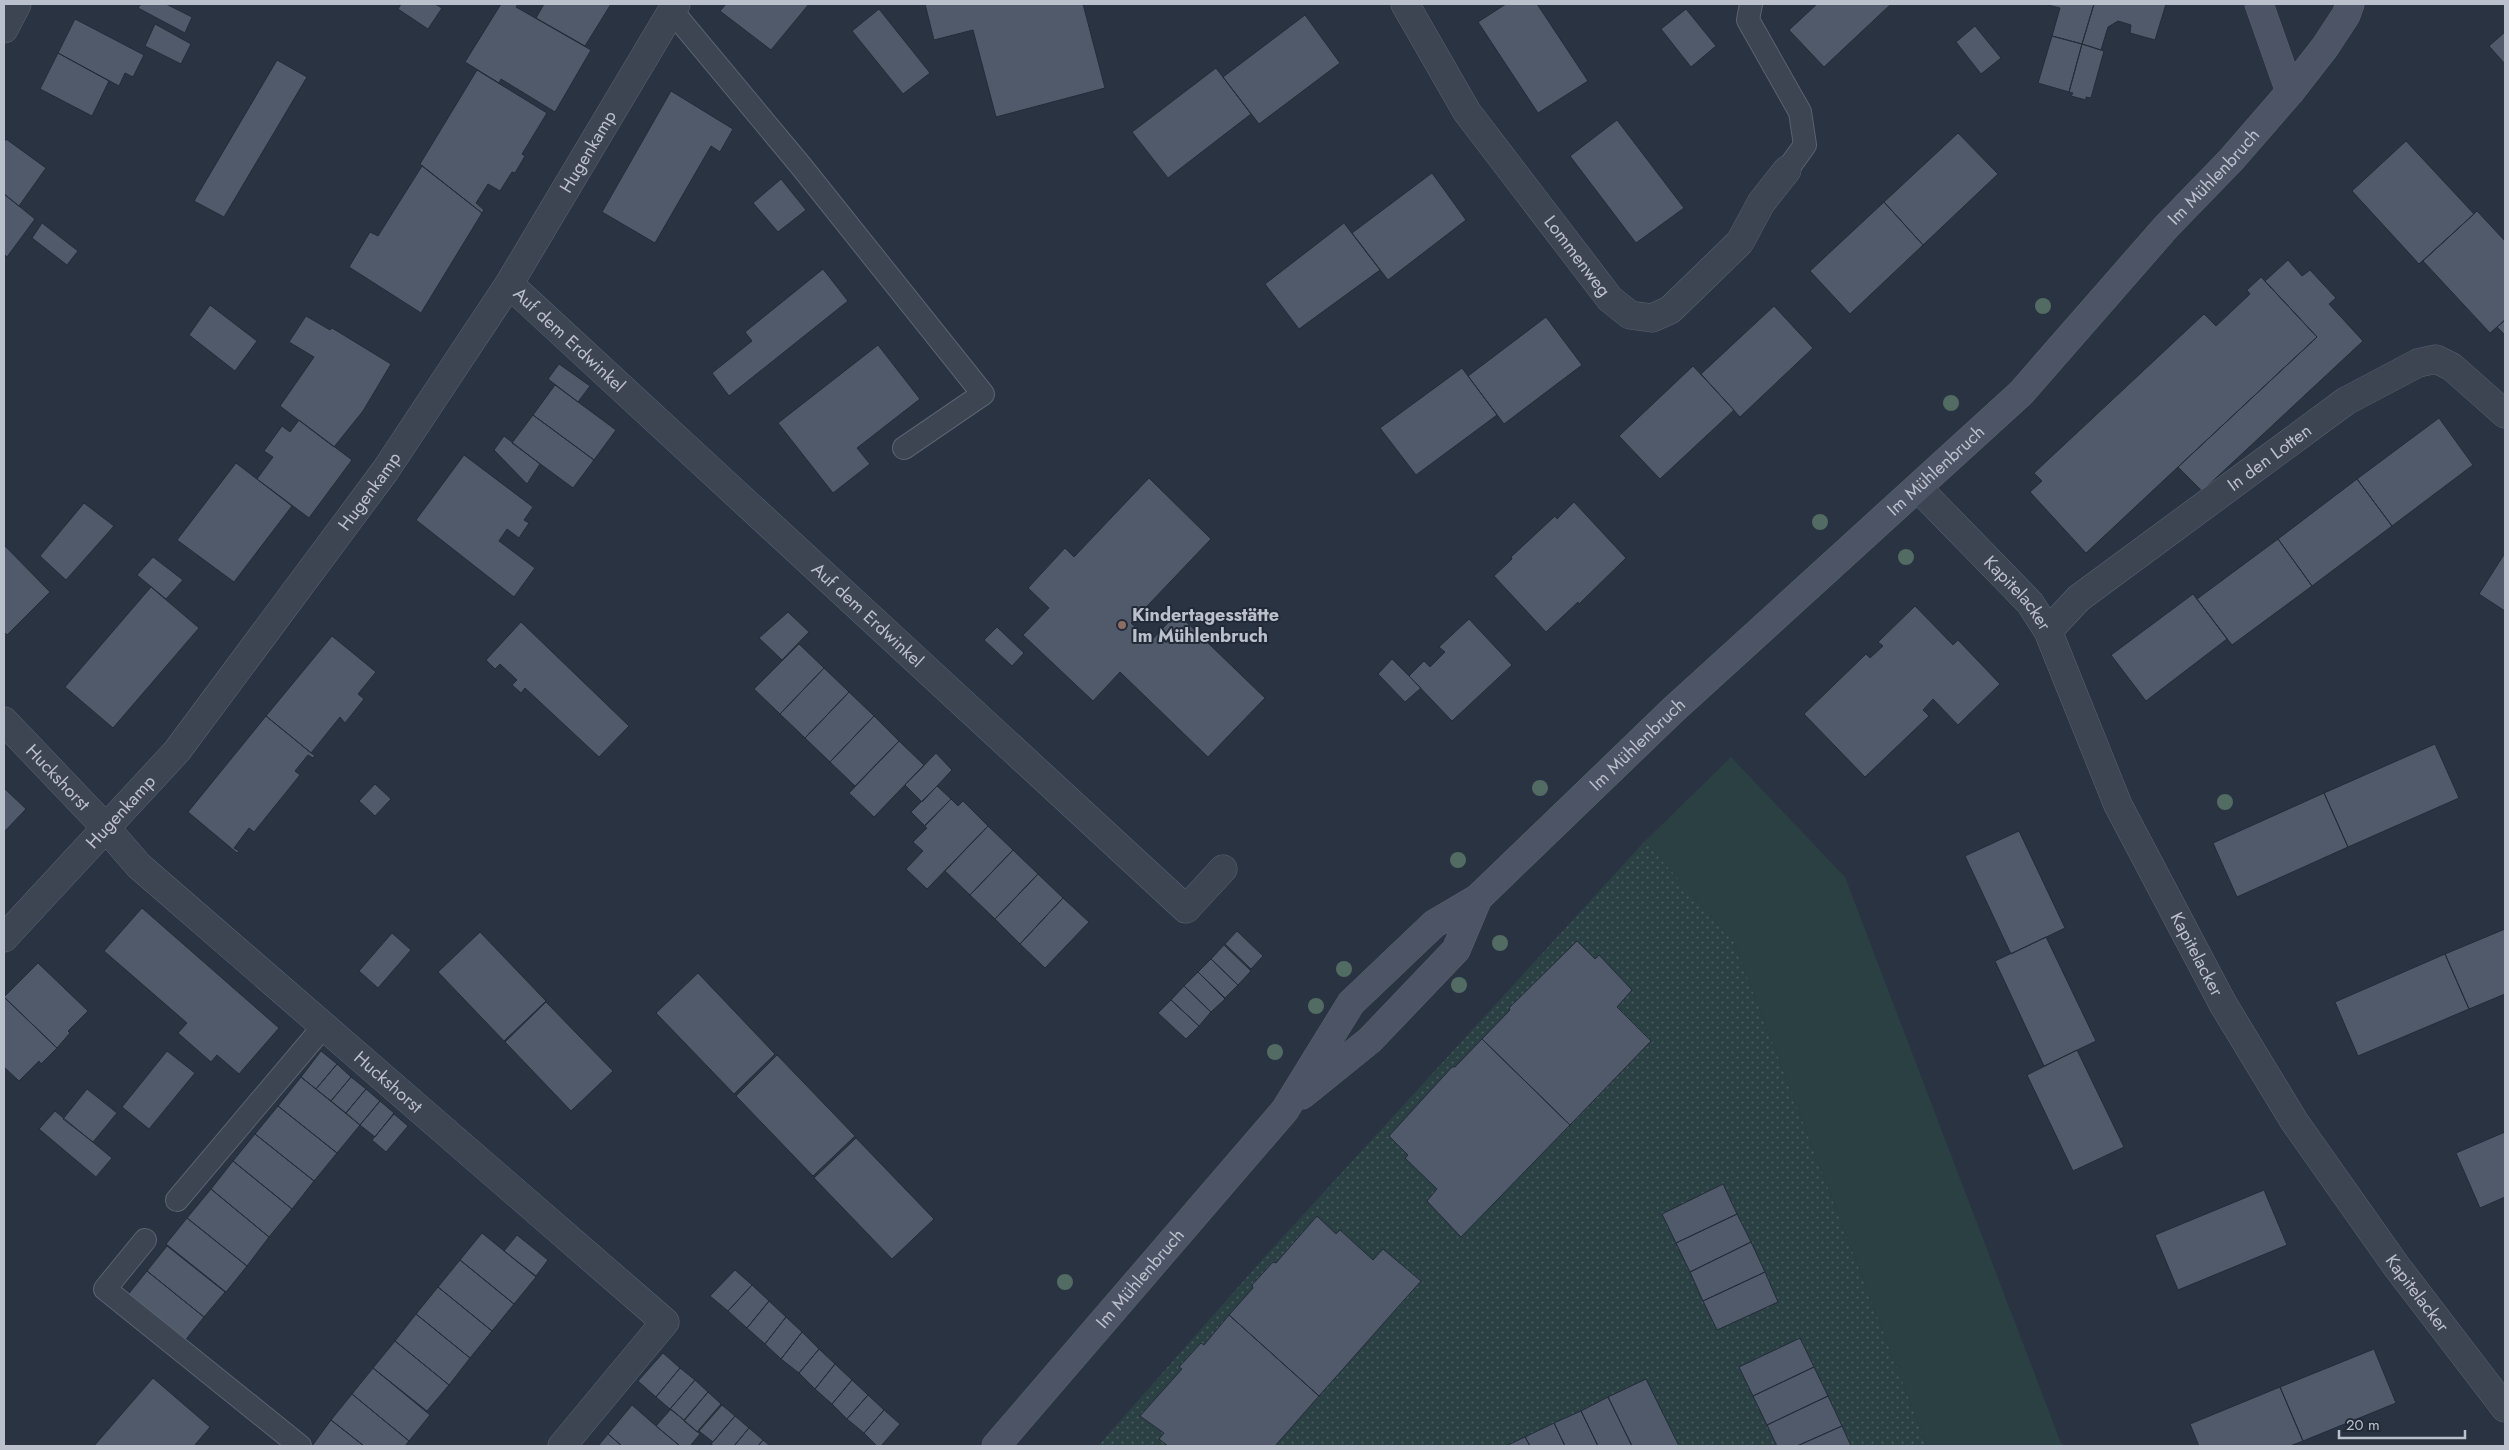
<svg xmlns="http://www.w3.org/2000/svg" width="2509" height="1450" viewBox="0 0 2509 1450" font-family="Jost,sans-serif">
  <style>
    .grass { fill: url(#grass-dots) }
    .park { fill: #2b4043 }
    .building { fill: #505a6b; stroke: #242c3a }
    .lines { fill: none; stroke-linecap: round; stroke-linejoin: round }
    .service-casing { stroke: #5c6370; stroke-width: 24 }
    .minor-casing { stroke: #5c6370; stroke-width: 29 }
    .secondary-casing { stroke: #5c6370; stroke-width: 29 }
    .service { stroke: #3d4552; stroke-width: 22 }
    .minor { stroke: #3d4552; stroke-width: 28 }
    .secondary { stroke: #4c5465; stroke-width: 28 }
    .tree { fill: #526c63 }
    .education-dot { fill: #8d6e63; stroke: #222a38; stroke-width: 2 }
    .labels { text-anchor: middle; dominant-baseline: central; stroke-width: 4; stroke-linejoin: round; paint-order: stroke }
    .street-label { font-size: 18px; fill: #bbc1cc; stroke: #222a38 }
    .poi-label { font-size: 18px; font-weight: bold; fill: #bbc1cc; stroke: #222a38; text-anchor: start }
  </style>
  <defs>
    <pattern id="grass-dots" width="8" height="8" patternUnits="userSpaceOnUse" patternTransform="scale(1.25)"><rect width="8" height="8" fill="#2b4043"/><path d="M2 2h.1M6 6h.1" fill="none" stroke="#485a5d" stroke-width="1.8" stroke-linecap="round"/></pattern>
  </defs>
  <rect width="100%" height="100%" fill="#293342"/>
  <path class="grass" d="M1645,841L1734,942L1927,1446H1098L1269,1252Z"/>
  <path class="park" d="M1731,757L1845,877L2061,1443L2068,1446H1927L1734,942L1645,841Z"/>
  <path class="building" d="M141,4H166L192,17L185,33L138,8Z
    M401,4H435L442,8L428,29L398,9Z
    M501,4H518L516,7L591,50L555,112L501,79L499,83L465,62Z
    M544,4H611L585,46L536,18Z
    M726,4H809L771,50L720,11Z
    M925,4H1083L1105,88L996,117L973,30L934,40Z
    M1506,4H1537L1588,81L1538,113L1478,22Z
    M1817,4H1891L1824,67L1789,30Z
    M2044,4H2094L2082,44L2052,36L2060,8Z
    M2094,4H2166L2155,40L2130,33L2131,25L2118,21L2108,27L2101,50L2082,44Z
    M879,9L930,73L903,94L852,31Z
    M1686,9L1716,46L1691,67L1661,29Z
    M1305,15L1340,63L1259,124L1223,77Z
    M75,19L144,55L133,77L125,73L119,86L58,53Z
    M155,24L191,44L181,64L145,46Z
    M1975,26L2001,58L1981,74L1956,42Z
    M2505,32V64L2489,46Z
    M2052,36L2082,44L2069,92L2038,83Z
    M2082,44L2104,51L2091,98L2086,97V100L2071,96L2073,93L2069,92Z
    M58,53L109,81L92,116L40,89Z
    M277,60L307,77L224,217L194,201Z
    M1216,68L1251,114L1168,178L1132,132Z
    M477,70L547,113L522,154L525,156L515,173L512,172L500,191L488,184L476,203L484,210L482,213L420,164Z
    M671,91L733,129L720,152L711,146L655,243L602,212Z
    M1617,120L1684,208L1636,243L1570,156Z
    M1958,133L1998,174L1923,245L1884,202Z
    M6,139L46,168L19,206L4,194V142Z
    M2406,141L2474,214L2419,264L2352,191Z
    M422,166L482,213L421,313L349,267L370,232L378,236Z
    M1432,173L1466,220L1388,280L1352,233Z
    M781,179L806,210L778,232L753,203Z
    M4,194L35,219L7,257L4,254Z
    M1884,202L1923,245L1850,314L1810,271Z
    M2477,211L2505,241V320L2490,333L2423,261Z
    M42,223L78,251L67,265L32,238Z
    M1344,223L1380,270L1299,329L1265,284Z
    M2288,260L2302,276L2310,270L2336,298L2329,304L2363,341L2202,491L2178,467L2317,337L2265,281Z
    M823,269L848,301L729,396L712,373L752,341L745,332Z
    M2261,277L2317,337L2086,553L2030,492L2042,481L2034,473L2204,314L2216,326L2250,294L2247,290Z
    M210,305L257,341L235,371L189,335Z
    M1774,306L1813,348L1740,417L1701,374Z
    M306,316L330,330L332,328L391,364L363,411L334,447L280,406L314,357L289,342Z
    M1546,317L1582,365L1504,424L1468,376Z
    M2505,320V335L2497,327Z
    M878,345L920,399L857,448L870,464L833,493L778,423Z
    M559,364L590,386L578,402L548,379Z
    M1693,366L1734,410L1660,479L1619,436Z
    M1462,368L1497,415L1416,475L1380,428Z
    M555,385L616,430L594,460L533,415Z
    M533,415L594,460L573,488L512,443Z
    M2439,418L2473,465L2392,526L2357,479Z
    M299,420L352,460L309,518L257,479L273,457L264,451L282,426L290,432Z
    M504,436L540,464L527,484L494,450Z
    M464,455L533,507L524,520L529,523L519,538L507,529L499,541L535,568L514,597L416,520Z
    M236,463L292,506L234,582L177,540Z
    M1149,478L1211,539L1131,623L1150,642L1177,613L1265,698L1208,757L1120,672L1093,701L1023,635L1049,608L1028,588L1065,548L1074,557Z
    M2357,479L2392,526L2312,586L2278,539Z
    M1574,502L1626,558L1579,604L1578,602L1546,632L1494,576L1512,559L1511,557L1555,516L1557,519Z
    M84,503L114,526L66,580L40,556Z
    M2278,539L2312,586L2232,645L2197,599Z
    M4,545L50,592L7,635L4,632Z
    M2505,553V611L2479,594Z
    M153,557L183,580L166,599L137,575Z
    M151,587L199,628L113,728L65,687Z
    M2193,594L2227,639L2146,701L2111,655Z
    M1915,606L1953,645L1958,640L2000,684L1958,725L1933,699L1923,710L1929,716L1865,777L1804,714L1866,654L1870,658L1883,646L1878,642Z
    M788,612L809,632L782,660L759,638Z
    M1469,619L1512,665L1452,721L1409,676L1424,661L1430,667L1445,652L1439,647Z
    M521,622L629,726L599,757L525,688L521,693L512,685L517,680L500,664L495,669L486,660Z
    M997,627L1024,653L1012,666L984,640Z
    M332,636L376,672L358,694L364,699L345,723L340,717L311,753L266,716Z
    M799,644L824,668L780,714L754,689Z
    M1392,659L1421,688L1405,702L1378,674Z
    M824,668L849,692L805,738L780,714Z
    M849,692L874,716L830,762L805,738Z
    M266,716L315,756L313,758L308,755L295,771L300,775L254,832L249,828L234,848L239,851L237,853L188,812Z
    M874,716L899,741L855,786L830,762Z
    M899,741L924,765L874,817L849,793Z
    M2435,744L2459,798L2348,847L2324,793Z
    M936,753L952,770L922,802L905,785Z
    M375,784L391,799L375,816L359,801Z
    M937,786L951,799L925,826L911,812Z
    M4,788L26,809L4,832Z
    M2324,793L2348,847L2237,897L2213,843Z
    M951,799L958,806L963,801L988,826L927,889L906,869L923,851L913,842L927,828L924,826Z
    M988,826L1013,850L970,895L945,871Z
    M2019,831L2065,928L2011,954L1965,856Z
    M1013,850L1038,874L995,919L970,895Z
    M1038,874L1063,898L1020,944L995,919Z
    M1063,898L1089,922L1045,968L1020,944Z
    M142,908L279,1028L239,1074L217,1055L211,1062L178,1033L187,1023L104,951Z
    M2505,929V994L2469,1009L2445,954Z
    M1237,931L1263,956L1251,969L1225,944Z
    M480,932L546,1001L504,1041L438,972Z
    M392,933L411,950L378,988L359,971Z
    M2046,937L2096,1041L2044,1066L1995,961Z
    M1577,941L1595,959L1599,955L1632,990L1617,1007L1651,1041L1570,1125L1482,1039L1510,1010L1509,1008Z
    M1224,945L1251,971L1238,985L1211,959Z
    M2445,954L2469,1009L2358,1056L2335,1002Z
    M1211,959L1238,985L1225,998L1198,972Z
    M38,963L88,1011L68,1031L70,1033L57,1048L4,997Z
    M1198,972L1225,999L1211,1012L1184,986Z
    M698,973L775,1054L734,1094L656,1013Z
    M1184,986L1211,1012L1199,1026L1171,1000Z
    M4,997L57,1048L41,1064L39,1061L19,1081L4,1067Z
    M1171,1000L1199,1026L1186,1039L1158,1013Z
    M546,1002L613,1071L571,1111L505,1042Z
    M1482,1039L1570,1125L1461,1237L1427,1201L1437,1189L1405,1158L1408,1155L1389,1136L1452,1067H1455Z
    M2077,1050L2124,1147L2073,1171L2027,1075Z
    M167,1051L195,1073L149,1129L122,1107Z
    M321,1051L337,1064L316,1089L301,1077Z
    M777,1055L855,1136L813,1176L736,1096Z
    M337,1064L351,1077L331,1101L316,1089Z
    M301,1077L360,1125L337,1153L278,1106Z
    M351,1077L366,1089L346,1113L331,1101Z
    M87,1089L117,1113L93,1142L63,1119Z
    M366,1089L380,1101L360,1125L346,1113Z
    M380,1101L394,1113L375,1137L360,1125Z
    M278,1106L337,1153L314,1181L255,1134Z
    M55,1111L112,1158L96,1177L39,1129Z
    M394,1114L408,1126L386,1152L372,1140Z
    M2505,1132V1197L2480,1208L2456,1153Z
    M255,1134L314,1181L292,1209L233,1161Z
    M856,1138L934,1219L892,1259L814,1178Z
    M233,1161L292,1209L269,1237L211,1189Z
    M1723,1184L1737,1214L1676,1243L1662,1214Z
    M211,1189L269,1237L247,1266L187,1218Z
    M2264,1190L2287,1245L2178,1290L2155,1235Z
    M1737,1214L1751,1242L1690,1272L1676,1243Z
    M1317,1216L1336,1234L1340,1230L1373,1260L1383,1249L1421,1281L1319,1396L1229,1315L1253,1288L1252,1285L1273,1262L1276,1263Z
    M187,1218L247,1266L226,1292L166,1244Z
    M482,1233L536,1277L514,1304L460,1260Z
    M517,1235L548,1260L536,1276L504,1251Z
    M1751,1242L1765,1272L1703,1301L1690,1272Z
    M167,1246L225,1292L204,1317L147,1271Z
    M460,1260L514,1304L492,1331L438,1287Z
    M735,1270L752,1285L728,1311L710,1296Z
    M147,1271L204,1317L183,1343L126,1297Z
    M1765,1272L1778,1302L1717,1330L1703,1301Z
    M752,1285L769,1301L747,1328L728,1311Z
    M438,1287L492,1331L470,1358L416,1314Z
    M769,1301L786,1317L765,1344L747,1328Z
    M416,1314L470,1358L449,1385L395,1341Z
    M1229,1315L1319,1396L1275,1446H1168L1159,1439L1164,1433L1140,1416L1182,1369L1179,1367L1201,1343L1204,1345Z
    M786,1317L802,1332L781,1359L765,1344Z
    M802,1332L819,1349L799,1373L781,1359Z
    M1800,1338L1814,1367L1753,1396L1739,1367Z
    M395,1341L449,1385L427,1411L373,1368Z
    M819,1349L835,1364L815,1389L799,1373Z
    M2374,1349L2396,1403L2303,1441L2280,1387Z
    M663,1353L680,1368L656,1397L638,1381Z
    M835,1364L852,1380L832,1404L815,1389Z
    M1814,1367L1828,1396L1767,1425L1753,1396Z
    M373,1368L430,1415L409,1441L352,1394Z
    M680,1368L695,1380L670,1409L656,1397Z
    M153,1378L210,1427L194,1446H94Z
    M1646,1379L1679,1446H1632L1608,1397Z
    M695,1380L708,1392L684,1420L670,1409Z
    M852,1380L868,1395L847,1419L832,1404Z
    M2280,1387L2303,1441L2290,1446H2199L2190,1424Z
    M708,1392L721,1404L697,1432L684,1421Z
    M352,1394L409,1441L405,1446H364L331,1420Z
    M868,1395L884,1410L864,1433L847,1419Z
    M1828,1396L1842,1426L1797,1446H1777L1767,1425Z
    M1608,1397L1632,1446H1598L1581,1411Z
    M632,1405L656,1426L680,1446H622L608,1434Z
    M722,1405L735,1416L713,1442L699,1431Z
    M671,1409L700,1434L690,1446H680L656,1426Z
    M884,1410L900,1424L881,1446H877L864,1433Z
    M1581,1411L1598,1446H1565L1554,1423Z
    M735,1416L749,1428L734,1446H714L711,1444Z
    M331,1420L364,1446H312Z
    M1554,1423L1565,1446H1530L1525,1437Z
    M1842,1426L1851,1446H1797Z
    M749,1428L763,1440L758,1446H734Z
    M608,1434L622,1446H598Z
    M1525,1437L1530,1446H1506Z
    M763,1440L770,1446H758Z"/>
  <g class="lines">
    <defs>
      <path id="service" d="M1751,4L1748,20L1800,112L1805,145L1787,170
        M672,11L801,166L983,394L904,448
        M177,1200L323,1027
        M145,1240L105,1289L300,1446"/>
      <g id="minor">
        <path id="s1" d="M1405,4L1467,112L1610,299L1630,315L1652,318L1670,310L1740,242L1761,203L1787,170"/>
        <path d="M4,29L17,4"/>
        <path id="s2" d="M509,284L1186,909L1223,869"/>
        <path id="s3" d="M1918,488L2030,603L2048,631L2118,805L2223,1004L2294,1121L2397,1267L2505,1408"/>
        <path id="s4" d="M2048,631L2079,598L2346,401L2418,363L2436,359L2452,367L2505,414"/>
        <path id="s5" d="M4,721L106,828L139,866L665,1322L562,1446"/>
        <path id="s6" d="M4,938L177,751L385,471L509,284L676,4"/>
      </g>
      <g id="secondary">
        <path d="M2259,4L2290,92"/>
        <path d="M1302,1095L1370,1040L1456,950L1478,898"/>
        <path id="s7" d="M996,1446L1285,1110L1351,1003L1434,924L1478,898L1673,710L2021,393L2166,227L2231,160L2290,92L2325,47L2346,15L2350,4"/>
      </g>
    </defs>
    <use href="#service" class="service-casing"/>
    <use href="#minor" class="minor-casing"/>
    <use href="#secondary" class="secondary-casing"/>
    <use href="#service" class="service"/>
    <use href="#minor" class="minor"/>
    <use href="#secondary" class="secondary"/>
  </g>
  <g class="tree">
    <circle cx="2043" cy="306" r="8"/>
    <circle cx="1951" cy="403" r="8"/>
    <circle cx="1820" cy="522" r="8"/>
    <circle cx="1906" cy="557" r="8"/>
    <circle cx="1540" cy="788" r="8"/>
    <circle cx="2225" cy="802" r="8"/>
    <circle cx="1458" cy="860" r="8"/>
    <circle cx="1500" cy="943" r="8"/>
    <circle cx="1344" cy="969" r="8"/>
    <circle cx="1459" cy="985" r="8"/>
    <circle cx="1316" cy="1006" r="8"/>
    <circle cx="1275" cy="1052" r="8"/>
    <circle cx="1065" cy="1282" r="8"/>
  </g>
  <circle class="education-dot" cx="1122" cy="625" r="5"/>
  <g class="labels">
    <g class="street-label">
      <text stroke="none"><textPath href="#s6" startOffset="982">Hugenkamp</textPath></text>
      <text stroke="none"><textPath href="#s7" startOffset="1766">Im Mühlenbruch</textPath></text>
      <text stroke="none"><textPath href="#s1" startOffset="306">Lommenweg</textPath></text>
      <text stroke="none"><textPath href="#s2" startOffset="82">Auf dem Erdwinkel</textPath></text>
      <text stroke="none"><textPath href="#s4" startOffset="282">In den Lotten</textPath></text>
      <text stroke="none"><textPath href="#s7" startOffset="1361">Im Mühlenbruch</textPath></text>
      <text stroke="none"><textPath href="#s6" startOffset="578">Hugenkamp</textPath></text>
      <text stroke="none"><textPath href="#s3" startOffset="145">Kapitelacker</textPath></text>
      <text stroke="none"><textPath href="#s2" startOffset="488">Auf dem Erdwinkel</textPath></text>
      <text stroke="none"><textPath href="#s7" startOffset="956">Im Mühlenbruch</textPath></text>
      <text stroke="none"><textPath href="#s5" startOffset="78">Huckshorst</textPath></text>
      <text stroke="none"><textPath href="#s6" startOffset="172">Hugenkamp</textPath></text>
      <text stroke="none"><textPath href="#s3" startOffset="550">Kapitelacker</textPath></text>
      <text stroke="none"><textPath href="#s5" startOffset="528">Huckshorst</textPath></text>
      <text stroke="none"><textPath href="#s7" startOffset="221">Im Mühlenbruch</textPath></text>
      <text stroke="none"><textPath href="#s3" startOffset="955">Kapitelacker</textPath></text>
    </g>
    <g class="poi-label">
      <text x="1132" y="615">Kindertagesstätte<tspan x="1132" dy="21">Im Mühlenbruch</tspan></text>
    </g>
  </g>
  <rect width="2509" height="1450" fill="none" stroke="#bbc1cc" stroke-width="10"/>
  <path d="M2339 1430v8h126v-8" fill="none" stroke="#bbc1cc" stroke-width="2.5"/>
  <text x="2346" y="1430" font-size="15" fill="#bbc1cc" stroke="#222a38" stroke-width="4" paint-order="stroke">20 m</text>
</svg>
